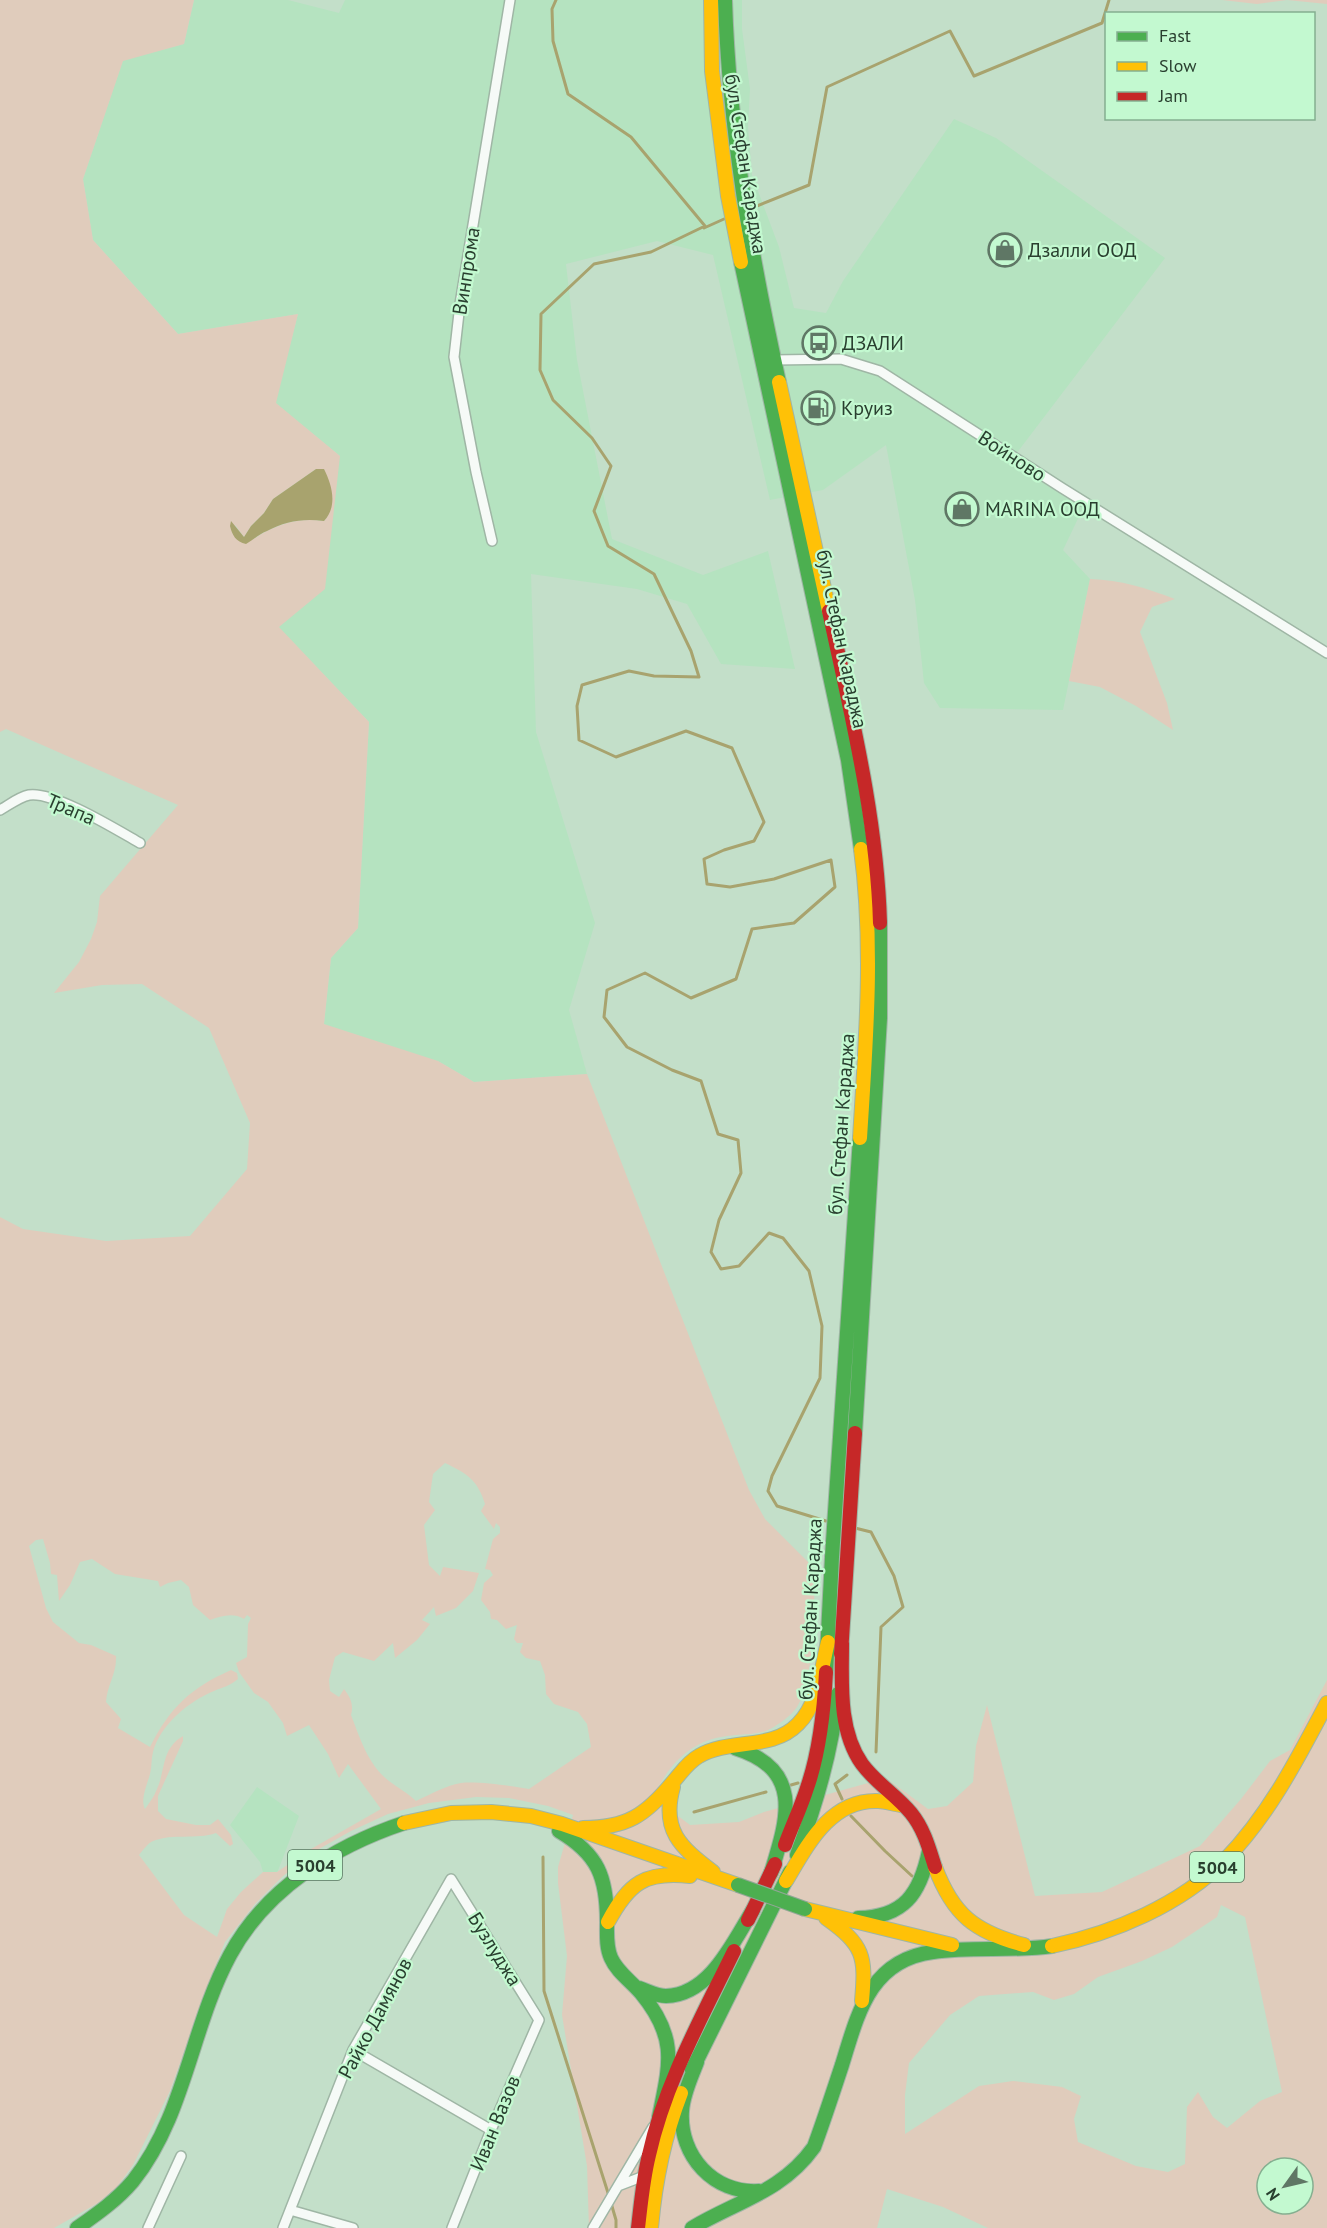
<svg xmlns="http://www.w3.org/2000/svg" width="1327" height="2228" viewBox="0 0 1327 2228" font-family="'PT Sans',sans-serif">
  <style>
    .built { fill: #b5e3c0 }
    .green { fill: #e0ccbc; fill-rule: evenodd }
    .water { fill: #a8a36e }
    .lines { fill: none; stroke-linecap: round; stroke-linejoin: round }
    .stream { stroke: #a8a36e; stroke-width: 3 }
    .street-casing { stroke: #9fb6a5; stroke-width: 12 }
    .fast-casing { stroke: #9fb6a5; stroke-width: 16 }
    .slow-casing { stroke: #9fb6a5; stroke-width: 16 }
    .jam-casing { stroke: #9fb6a5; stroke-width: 16 }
    .street { stroke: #f6faf7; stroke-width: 9 }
    .fast { stroke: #4caf50; stroke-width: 14 }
    .slow { stroke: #ffc107; stroke-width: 14 }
    .jam { stroke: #c62828; stroke-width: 14 }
    .fast-bridge-casing { stroke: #91a796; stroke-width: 16; stroke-linecap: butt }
    .fast-bridge { stroke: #4caf50; stroke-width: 14 }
    .labels { text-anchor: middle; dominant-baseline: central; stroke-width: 4.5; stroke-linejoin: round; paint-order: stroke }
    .shield { fill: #c3f9d0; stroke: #57775f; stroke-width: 1.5 }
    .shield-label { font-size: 18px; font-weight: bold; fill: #293f2f }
    .street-label { font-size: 20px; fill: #293f2f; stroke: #c3f9d0 }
    .poi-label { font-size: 20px; fill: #293f2f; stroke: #c3f9d0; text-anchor: start }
  </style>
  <rect width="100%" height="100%" fill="#c3dfc9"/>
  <path class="built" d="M194,0H288L339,13L345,0H742V29L750,89L748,127L752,175L779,247L794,308L826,313L843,281L954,119L996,138L1165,258L1010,462L1083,508L1063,550L1090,579L1063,710L940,708L924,683L915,600L886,445L823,490L770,500L713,255L657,241L566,264L577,360L612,539L703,575L768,551L795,669L721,664L687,604L637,589L531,574L536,732L595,923L569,1010L587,1074L474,1082L438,1061L363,1050L324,1024L331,958L358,928L369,722L278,627L340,456L275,403L298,314L178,334L93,240L83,179L123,60L184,44Z
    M257,1787L299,1816L277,1873L263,1872L260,1862L230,1825Z"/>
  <path class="green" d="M0,0H194L184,44L123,61L83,179L93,240L178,334L298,314L276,403L340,456L325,589L279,627L369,722L358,928L331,958L324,1024L438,1061L474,1082L587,1074L749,1490L765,1519L813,1567C816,1600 815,1679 797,1707C792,1715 777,1726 768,1730C757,1735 740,1734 727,1736C689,1741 669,1765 653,1797L690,1825L739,1822L764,1812L886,1778L928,1809L947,1806L973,1782L976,1746L987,1705L1035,1896L1102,1892L1200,1846L1241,1799L1270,1761L1290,1750L1327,1680V2228H988L943,2207L887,2189L877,2228H589L587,2166L562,2015L567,1956L558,1883V1867L573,1815L548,1806L509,1798L476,1797L429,1803L388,1814L351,1831L310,1854L282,1877L255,1904L225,1942L208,1985L170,2091L133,2165L117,2187L98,2203L54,2228H0V1217L23,1229L106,1241L190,1236L247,1169L250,1123L209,1028L142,984L102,985L54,993L79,962L91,939L97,922L100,896L178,805L6,729L0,732ZM316,469H324C327,485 336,508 324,521C297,517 274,525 252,540L232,533L235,525L244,537L251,526L264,513L273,499ZM445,1463C466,1473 478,1480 485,1504L481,1511L494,1529L496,1523L500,1527V1533L493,1539L485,1569L490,1570L493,1575L484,1583L481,1600L490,1612L491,1619L497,1620L506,1629L517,1625L514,1639L517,1643H523L520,1652L526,1658L540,1661L545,1675L546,1694L554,1704L578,1712L587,1724L591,1747L529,1789C512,1786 477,1781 461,1783C445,1786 431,1794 416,1801C408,1793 398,1788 389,1781C368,1765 360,1738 351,1715C354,1704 350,1697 344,1689L339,1697L330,1691L329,1680L335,1657L343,1652L374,1661L393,1643L395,1658L417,1640L430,1624L422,1620L434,1607L436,1616L456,1608L473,1591L479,1573L443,1567L440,1576L429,1565L424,1525L435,1510L429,1502L433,1474ZM43,1539L50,1563L51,1574L57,1575L59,1601L70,1585L80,1562L92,1559L115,1574L158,1581L160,1587L168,1583L181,1580L189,1587L193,1605L210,1620C221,1616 233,1612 244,1619L247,1615L251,1618L248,1624L247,1657L236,1663L239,1672L254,1693L268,1702L283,1723L287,1736L309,1725L328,1754L339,1778L348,1764L381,1809L311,1849L277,1872H263L241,1892L227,1909L217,1937L184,1915L139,1855C143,1850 148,1843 153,1841C173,1833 196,1840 216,1833L230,1846L233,1844L231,1835L218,1819L210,1825H196L166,1819L158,1811V1796L183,1741V1736C161,1749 166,1769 157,1789C154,1797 149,1803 145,1809C140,1800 147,1785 150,1774C152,1767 151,1759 153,1752C160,1725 189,1701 214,1691C223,1687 230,1686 238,1679L237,1673L231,1670C191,1688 170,1707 150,1747L118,1728L121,1719L106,1702C107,1685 117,1673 116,1656L91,1645L79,1643L53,1622L46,1608L29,1546L36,1540ZM1221,1905L1245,1917L1282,2092L1260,2101L1227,2128L1213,2117L1198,2092L1187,2107L1185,2164L1168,2172L1136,2166L1078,2142L1074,2119L1081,2096L1062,2087L1013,2081L979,2086L905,2134V2095L909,2063L950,2015L979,1996L1033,1992L1054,2000L1074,1994L1098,1977L1142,1961L1172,1947L1217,1917ZM1267,2168H1303V2204H1267Z
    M1222,0H1327V4L1287,0L1257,4Z
    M1090,579C1121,580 1146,588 1175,599L1152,607L1140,632L1167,703L1173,730L1136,706L1100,687L1069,681Z"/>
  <path class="water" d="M316,469H324C332,485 338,506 324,521C304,518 285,521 267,531C259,534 253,540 246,544C236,542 232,535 230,526L231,521L244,537L251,526L264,513L273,499Z"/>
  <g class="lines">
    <path class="stream" d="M556,0L552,9L553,41L568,94L631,137L705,226L651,252L594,264L541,314L540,370L553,400L592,438L611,466L594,511L608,546L654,574L691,651L699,677L654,676L629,671L582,685L577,706L579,740L616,757L686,731L732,748L764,822L754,841L724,850L704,859L707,884L730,887L774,879L831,860L835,887L794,923L752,929L736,979L691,998L645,973L607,990L604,1017L627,1047L672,1070L701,1081L718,1134L738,1140L741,1173L719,1220L711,1252L721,1269L739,1266L769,1233L783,1238L809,1271L822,1326L820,1378L772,1476L768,1491L777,1506L826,1521
      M752,208L809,185L827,87L950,31L974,76L1102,23L1109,0
      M704,228L724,219
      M855,1528L871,1532L894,1576L903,1607L881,1627L876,1752
      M791,1785L798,1783
      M842,1799L835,1784L847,1775
      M694,1812L766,1792
      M851,1816L885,1851L912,1876
      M543,1857L544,1991L609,2196
      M611,2203L616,2220V2228"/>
    <defs>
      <path id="street" d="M770,362L774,360L841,359L880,371L1062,488L1327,653
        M492,541L476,472L454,357L460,304L510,0
        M0,810C9,805 19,797 29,795C54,791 117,830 140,843
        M353,2050L491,2130
        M618,2186L644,2176
        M290,2210L353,2228
        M148,2228L181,2156
        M283,2228L353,2050L451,1879L539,2020L491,2130L452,2228
        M593,2228L653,2127"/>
      <path id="fast" d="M725,0C729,130 751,255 779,382
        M741,262L848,760L861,849
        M855,1433L880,1018V923
        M826,1672L832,1557L860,1138
        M735,1748C805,1770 787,1820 771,1873
        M559,1831C598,1854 607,1877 607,1922C607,1934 606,1947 611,1958C617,1972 631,1981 641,1993C678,2038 670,2063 659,2117
        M797,1855C817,1802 832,1750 838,1694
        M858,1918C904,1917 920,1894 929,1851
        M639,1988C648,1991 657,1996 666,1996C710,1995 733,1942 753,1910
        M697,2062C691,2078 683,2094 682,2111C679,2156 714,2194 759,2191
        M692,2070L790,1872
        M77,2228C97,2214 117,2200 133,2181C185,2116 191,2027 230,1955C266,1888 335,1846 404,1823
        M692,2228C737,2201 782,2192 814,2147C824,2120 833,2092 842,2065C858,2013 870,1960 933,1952C972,1946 1012,1952 1052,1946"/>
      <path id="slow" d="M711,0L712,71L728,196L741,262
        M779,382L829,611
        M860,1138C866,1041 874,945 861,849
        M673,1787C661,1830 680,1847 713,1872
        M404,1823L451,1813L491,1812L531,1816L562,1824L738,1885
        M583,1828C627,1828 646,1815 673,1782C681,1773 688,1762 699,1756C730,1738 772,1751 798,1724C819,1703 821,1669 828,1642
        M935,1867C953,1915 975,1932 1024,1945
        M786,1881C807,1846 830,1799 878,1801C885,1801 893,1804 901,1805
        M805,1909L952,1945
        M826,1918C864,1945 866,1956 862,2001
        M608,1922C629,1883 645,1871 690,1876
        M1052,1946C1114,1933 1180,1905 1225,1860C1269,1815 1298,1758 1327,1703
        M651,2228C655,2181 664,2137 681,2093"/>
      <path id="jam" d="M829,611C851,714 877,818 880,923
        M842,1643C842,1683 838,1730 862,1764C876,1783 896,1795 911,1813C924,1829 929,1848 935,1867
        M841,1654L855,1433
        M785,1845C792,1826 801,1807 807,1788C820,1751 824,1711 826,1672
        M748,1920L775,1864
        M638,2228C641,2203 643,2179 649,2155C665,2083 702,2017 734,1951"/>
    </defs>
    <use href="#street" class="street-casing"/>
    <use href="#fast" class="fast-casing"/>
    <use href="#slow" class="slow-casing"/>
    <use href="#jam" class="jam-casing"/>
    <use href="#street" class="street"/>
    <use href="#fast" class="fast"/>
    <use href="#slow" class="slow"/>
    <use href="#jam" class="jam"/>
    <defs>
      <path id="fast-bridge" d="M738,1885L805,1909"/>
    </defs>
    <use href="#fast-bridge" class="fast-bridge-casing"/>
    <use href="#fast-bridge" class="fast-bridge"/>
  </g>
  <defs>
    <symbol id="shop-ring" viewBox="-11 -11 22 22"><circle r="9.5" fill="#c3f9d0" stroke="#5f7765" stroke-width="1.5"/><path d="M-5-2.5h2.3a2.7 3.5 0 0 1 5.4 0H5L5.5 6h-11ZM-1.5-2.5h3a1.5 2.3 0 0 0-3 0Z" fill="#5f7765"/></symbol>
    <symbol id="bus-ring" viewBox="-11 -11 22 22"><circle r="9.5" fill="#c3f9d0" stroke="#5f7765" stroke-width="1.5"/><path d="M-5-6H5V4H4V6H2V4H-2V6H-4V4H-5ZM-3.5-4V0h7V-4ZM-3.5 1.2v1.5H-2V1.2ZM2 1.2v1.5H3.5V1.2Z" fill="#5f7765"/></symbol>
    <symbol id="fuel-ring" viewBox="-11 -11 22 22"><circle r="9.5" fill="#c3f9d0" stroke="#5f7765" stroke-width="1.5"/><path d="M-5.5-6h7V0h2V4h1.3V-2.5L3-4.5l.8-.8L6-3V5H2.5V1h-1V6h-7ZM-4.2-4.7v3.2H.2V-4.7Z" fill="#5f7765"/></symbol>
  </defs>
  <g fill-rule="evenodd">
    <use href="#shop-ring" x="986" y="231" width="38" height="38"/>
    <use href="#bus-ring" x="800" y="324" width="38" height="38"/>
    <use href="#fuel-ring" x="799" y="389" width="38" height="38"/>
    <use href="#shop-ring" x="943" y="490" width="38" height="38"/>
  </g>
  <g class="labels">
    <g class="shield">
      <rect x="288" y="1850" width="54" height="30" rx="4.5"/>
      <rect x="1190" y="1852" width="54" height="30" rx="4.5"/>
    </g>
    <g class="shield-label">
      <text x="315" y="1865">5004</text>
      <text x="1217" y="1867">5004</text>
    </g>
    <g class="street-label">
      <text transform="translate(746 164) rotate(81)">бул. Стефан Караджа</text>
      <text transform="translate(466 271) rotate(-81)">Винпрома</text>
      <text transform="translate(1012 456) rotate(33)">Войново</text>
      <text transform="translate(842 639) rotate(78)">бул. Стефан Караджа</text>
      <text transform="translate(71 809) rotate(23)">Трапа</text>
      <text transform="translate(841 1124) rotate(-86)">бул. Стефан Караджа</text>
      <text transform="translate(810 1609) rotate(-87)">бул. Стефан Караджа</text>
      <text transform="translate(495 1949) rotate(58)">Бузлуджа</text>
      <text transform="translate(375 2018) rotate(-62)">Райко Дамянов</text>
      <text transform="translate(495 2123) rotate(-68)">Иван Вазов</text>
    </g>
    <g class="poi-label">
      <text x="1028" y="250">Дзалли ООД</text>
      <text x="842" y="343">ДЗАЛИ</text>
      <text x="841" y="408">Круиз</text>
      <text x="985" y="509">MARINA ООД</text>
    </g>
  </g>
  <rect x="1105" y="12" width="210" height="108" fill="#c3f9d0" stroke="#85af90" stroke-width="1.5"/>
  <rect x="1117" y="32" width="30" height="9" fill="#4caf50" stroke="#85af90" stroke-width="1.5"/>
  <text x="1159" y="42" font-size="18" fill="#293f2f">Fast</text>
  <rect x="1117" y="62" width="30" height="9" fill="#ffc107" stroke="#85af90" stroke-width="1.5"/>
  <text x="1159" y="72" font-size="18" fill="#293f2f">Slow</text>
  <rect x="1117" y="92" width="30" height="9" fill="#c62828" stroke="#85af90" stroke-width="1.5"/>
  <text x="1159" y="102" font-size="18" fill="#293f2f">Jam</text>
  <g transform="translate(1285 2186) rotate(236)"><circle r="28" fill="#c3f9d0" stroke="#85af90" stroke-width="1.5"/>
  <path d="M0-4.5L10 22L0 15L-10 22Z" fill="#5f7765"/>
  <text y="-9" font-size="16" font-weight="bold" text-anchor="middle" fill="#293f2f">N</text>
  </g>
</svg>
